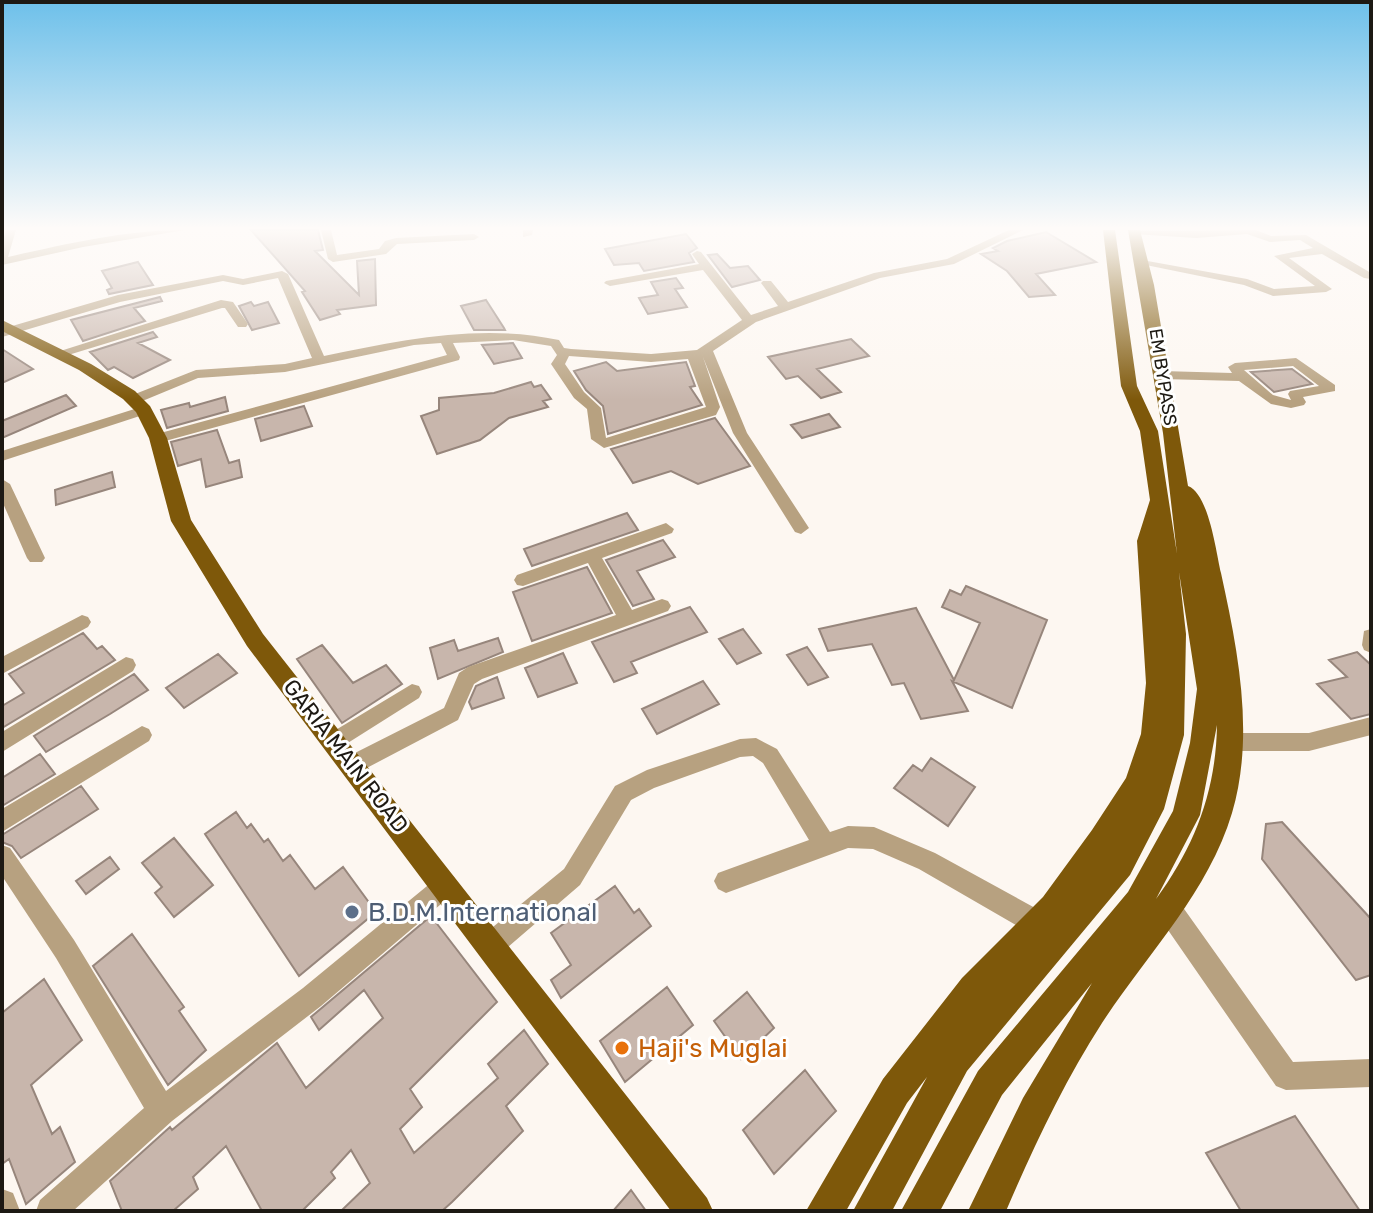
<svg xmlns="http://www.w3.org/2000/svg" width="1373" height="1213" viewBox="0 0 1373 1213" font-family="Rubik,sans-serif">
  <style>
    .building { fill: #c8b6ac; stroke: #97867c; stroke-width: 2 }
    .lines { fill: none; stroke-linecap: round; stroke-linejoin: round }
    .minor { fill: #b7a180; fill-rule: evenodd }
    .primary { fill: #7e580a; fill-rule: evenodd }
    .service-dot { fill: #5c6f8a; stroke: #fff; stroke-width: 3 }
    .food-dot { fill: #e8710a; stroke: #fff; stroke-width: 3 }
    .labels { text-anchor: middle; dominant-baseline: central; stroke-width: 6; stroke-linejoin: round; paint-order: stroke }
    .far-street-label { font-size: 18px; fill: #1d1913; stroke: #fff }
    .street-label { font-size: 22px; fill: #1d1913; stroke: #fff }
    .near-service-label { font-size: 26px; fill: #4e5e75; stroke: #fff; text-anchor: start }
    .near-food-label { font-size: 26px; fill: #c56008; stroke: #fff; text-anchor: start }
  </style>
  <rect width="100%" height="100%" fill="#fdf7f1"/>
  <path class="building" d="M251,230H318L323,250L315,251L359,295L357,261L375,259L376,305L337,310L340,314L320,320L302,292L305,291Z
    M1046,232L1096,262L1036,274L1055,295L1029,297L1007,271L981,254L998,251L993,248L1007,241Z
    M686,234L697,248L689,253L694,262L644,271L639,263L614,265L605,249Z
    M717,254L730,268L748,266L760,280L732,287L708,255Z
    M138,262L153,285L109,294L107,290L112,288L102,271Z
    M676,278L683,288L675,289L687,307L648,314L639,298L658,295L651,282Z
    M160,297L162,301L134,308L145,321L83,341L71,320Z
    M486,300L504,328L505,330H474L461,306Z
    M251,302L254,306L268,302L279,323L252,330L239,306Z
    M153,332L157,337L138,343L170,360L133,378L114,367L108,370L90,352Z
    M851,339L869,356L817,369L841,392L821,398L798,376L786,379L768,357Z
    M513,343L522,358L494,364L482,345Z
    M2,349L33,369L2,383Z
    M606,362L617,371L686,362L695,386L690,387L702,405L608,434L603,406L586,390L574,371Z
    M1292,369L1312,384L1274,392L1251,372Z
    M531,382L534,387L541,385L551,399L543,401L548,407L509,418L480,440L437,454L421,416L439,410V398L494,393Z
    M66,395L76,406L2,438V421Z
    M225,397L228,411L167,428L161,410L189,403L190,407Z
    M304,406L312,426L261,441L255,419Z
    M829,414L840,427L802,438L791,425Z
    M715,418L750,466L698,484L671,471L633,483L611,449Z
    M217,430L229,463L239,460L242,477L206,487L201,459L178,466L171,442Z
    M112,472L115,487L56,505L55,490Z
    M627,513L638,530L532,566L524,549Z
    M663,540L675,557L637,571L654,599L633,606L606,560Z
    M587,567L612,613L532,641L513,592Z
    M966,586L1047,620L1012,708L952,681L968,711L921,719L904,683L892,685L872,644L828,651L819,629L916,608L954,680L980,623L942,607L950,590L961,595Z
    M690,607L707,632L631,662L637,673L614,682L592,642Z
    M743,629L761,653L737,664L719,639Z
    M83,633L97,649L102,646L115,660L2,728V706L24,693L9,674Z
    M498,638L503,652L438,679L430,648L454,640L458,651Z
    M322,645L353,683L386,665L402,684L342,723L297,659Z
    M807,647L828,677L808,685L787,655Z
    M1357,652L1371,665V714L1351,719L1317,684L1347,677L1329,660Z
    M563,653L577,683L538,697L525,668Z
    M218,654L237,673L184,708L166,688Z
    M134,674L148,690L110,714L46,752L34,736Z
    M497,677L504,698L472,709L469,702L476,686Z
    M703,681L719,704L657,734L642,709Z
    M40,754L55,774L2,806V778Z
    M931,758L975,787L948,826L894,788L913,765L922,771Z
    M81,786L98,809L21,858L12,846L2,842V835Z
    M236,812L247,828L251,824L264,842L268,839L283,861L290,855L315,889L343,867L376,912L299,976L205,834Z
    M1282,822L1371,919V975L1356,980L1262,859L1266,824Z
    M174,838L213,885L174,917L155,893L162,887L142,863Z
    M110,857L119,869L86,894L76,881Z
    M615,886L634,913L639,909L651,926L561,998L551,980L571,965L551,933Z
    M431,916L497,1002L410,1089L422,1107L400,1129L414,1153L498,1078L488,1064L524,1030L548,1064L506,1106L523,1131L452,1202L442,1211H341L370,1183L351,1150L331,1172L335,1178L302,1211H262L226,1146L193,1177L198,1189L173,1211H122L110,1181L170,1127L172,1130L277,1043L306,1088L383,1018L364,990L319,1030L311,1017Z
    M132,934L184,1007L179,1011L206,1050L168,1085L93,966Z
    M44,979L82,1040L31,1085L52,1134L60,1127L75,1162L26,1204L9,1159L2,1164V1013Z
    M667,987L693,1025L625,1082L600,1041Z
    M747,992L774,1028L741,1059L714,1021Z
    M805,1070L836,1111L774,1174L743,1130Z
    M1295,1116L1360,1211H1241L1206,1153Z
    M631,1190L646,1211H613Z"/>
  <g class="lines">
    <path class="minor" d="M6,230H16L8,257C66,244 125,230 185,230L83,247L2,265V242Z
      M321,230H331L337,255L379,249L385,241L396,238L474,234L479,237L474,240L397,244L386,254L333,262L328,259Z
      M523,230H533L532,235L523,237Z
      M1009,230H1023L954,264L880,278L756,322L713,351L747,433L809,528L801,534L795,532L733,433L703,357L720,407L716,415L604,448L591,439L587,409L574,398L551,364L557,355L551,346L513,340L453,343L460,357L459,360L158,443L153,441V435L447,355L441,343L414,345L285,372L198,378L140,402H130V396L196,370L285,364L312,358L278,278L243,285L223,281L120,302L2,337V329L118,295L223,275L243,279L282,271L288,274L324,356C401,340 481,323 559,340L564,348L571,349L651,354L697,350L742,320L703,270L610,286L604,283L606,281L699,264L692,254L697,251L701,252L751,315L778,306L761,283L763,281H771L788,302L874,273L947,259ZM569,356L651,362L688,359L706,407L606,438L601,408L584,392L565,364Z
      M1256,230L1271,236L1306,235L1371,273V279L1364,278L1322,254L1289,258L1332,289L1326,292L1273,296L1244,285L1136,263L1142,260L1247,279L1274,289L1315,286L1274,256L1313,248L1300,240L1270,242L1247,234L1196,238L1134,234L1129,231Z
      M221,300L233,302L248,324L246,327H238L225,308H222L65,356L54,353Z
      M1296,358L1335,385V391L1303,397L1306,402L1304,405L1291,408L1271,404L1239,381L1162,379L1155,375L1162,371L1232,373L1228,367L1235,363ZM1293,366L1319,386L1290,391L1288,394L1291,400L1273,395L1244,370Z
      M144,406L149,407V413L2,461V451Z
      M2,479L10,484L45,558L42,562H30L27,558L2,501Z
      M666,523L674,529L672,533L602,558L632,610L662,599L668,601L671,606L668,611L482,679L474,684L458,720L361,771L354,774L347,771L343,764L347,757L444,708L459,673L468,667L616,615L588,563L523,586L517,585L514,580L517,575Z
      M82,615L88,617L91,622L88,627L2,674V657Z
      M1371,629V653L1364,650L1362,645L1364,631Z
      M126,657L133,659L136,665L133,671L2,752V732Z
      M412,684L419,686L422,692L419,698L343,746L336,749L329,746L326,740L329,734Z
      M1371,717V735L1309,751H1228L1221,748L1218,742L1221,736L1228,733H1309Z
      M142,726L149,729L152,735L149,741L2,832V809Z
      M756,738L777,749L830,832L848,826L874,827L935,853L1046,914L1049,923L1046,932L1037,935L1028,932L919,869L873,849L848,848L726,893L718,889L714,881L718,873L809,840L763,763L753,756L740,757L654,788L631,800L580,885L500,954L491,957L482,954L479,945L482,936L564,869L615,786L647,770L740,739Z
      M2,845L10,848L74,940L166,1091L303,988L438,877L446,873L454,877L458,885L454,893L321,1006L172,1121L73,1211H36L40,1200L144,1108L56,958L2,876Z
      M1168,896L1177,899L1293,1062L1371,1059V1087L1286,1090L1276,1086L1159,917L1156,908L1159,899Z
      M2,1189L13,1193L20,1211H2Z"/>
    <path class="primary" d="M1103,230H1115L1137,386L1158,431L1177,554L1163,433L1128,230H1140L1154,285L1188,486C1209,494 1216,552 1221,573C1238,651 1255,735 1232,813C1208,893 1147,954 1102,1023C1064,1082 1034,1146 1006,1211H968L1023,1098L1092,983L1002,1095L940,1211H901L978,1071L1128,892L1173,811L1190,743L1197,689L1179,572L1186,634L1184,735L1164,809L1130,875L967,1071L892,1211H853L927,1077L907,1103L846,1211H806L883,1079L962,978L1043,897L1092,830L1126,778L1141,734L1146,683L1137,541L1150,500L1140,431L1121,386ZM1217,725C1216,791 1195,846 1156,899L1200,815Z
      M2,320L91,364L135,391L150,406L167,438L191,520L263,634L707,1198L713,1211H671L247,646L171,521L149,438L136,412L123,399L79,370L2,331Z"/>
  </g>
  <linearGradient id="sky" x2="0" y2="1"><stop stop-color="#6dc0ea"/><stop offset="0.57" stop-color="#fefbf9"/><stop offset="1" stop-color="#fefbf9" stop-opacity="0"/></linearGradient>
  <rect width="1373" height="400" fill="url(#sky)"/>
  <circle class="service-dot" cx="352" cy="912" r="8"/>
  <circle class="food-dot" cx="622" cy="1048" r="8"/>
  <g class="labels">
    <g class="far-street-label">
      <text transform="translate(1163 377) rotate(81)">EM BYPASS</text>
    </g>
    <g class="street-label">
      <text transform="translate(346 756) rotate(52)">GARIA MAIN ROAD</text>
    </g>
    <g class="near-service-label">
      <text x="368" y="912">B.D.M.International</text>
    </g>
    <g class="near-food-label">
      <text x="638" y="1048">Haji's Muglai</text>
    </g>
  </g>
  <rect width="1373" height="1213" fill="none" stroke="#1d1913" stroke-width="8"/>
</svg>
